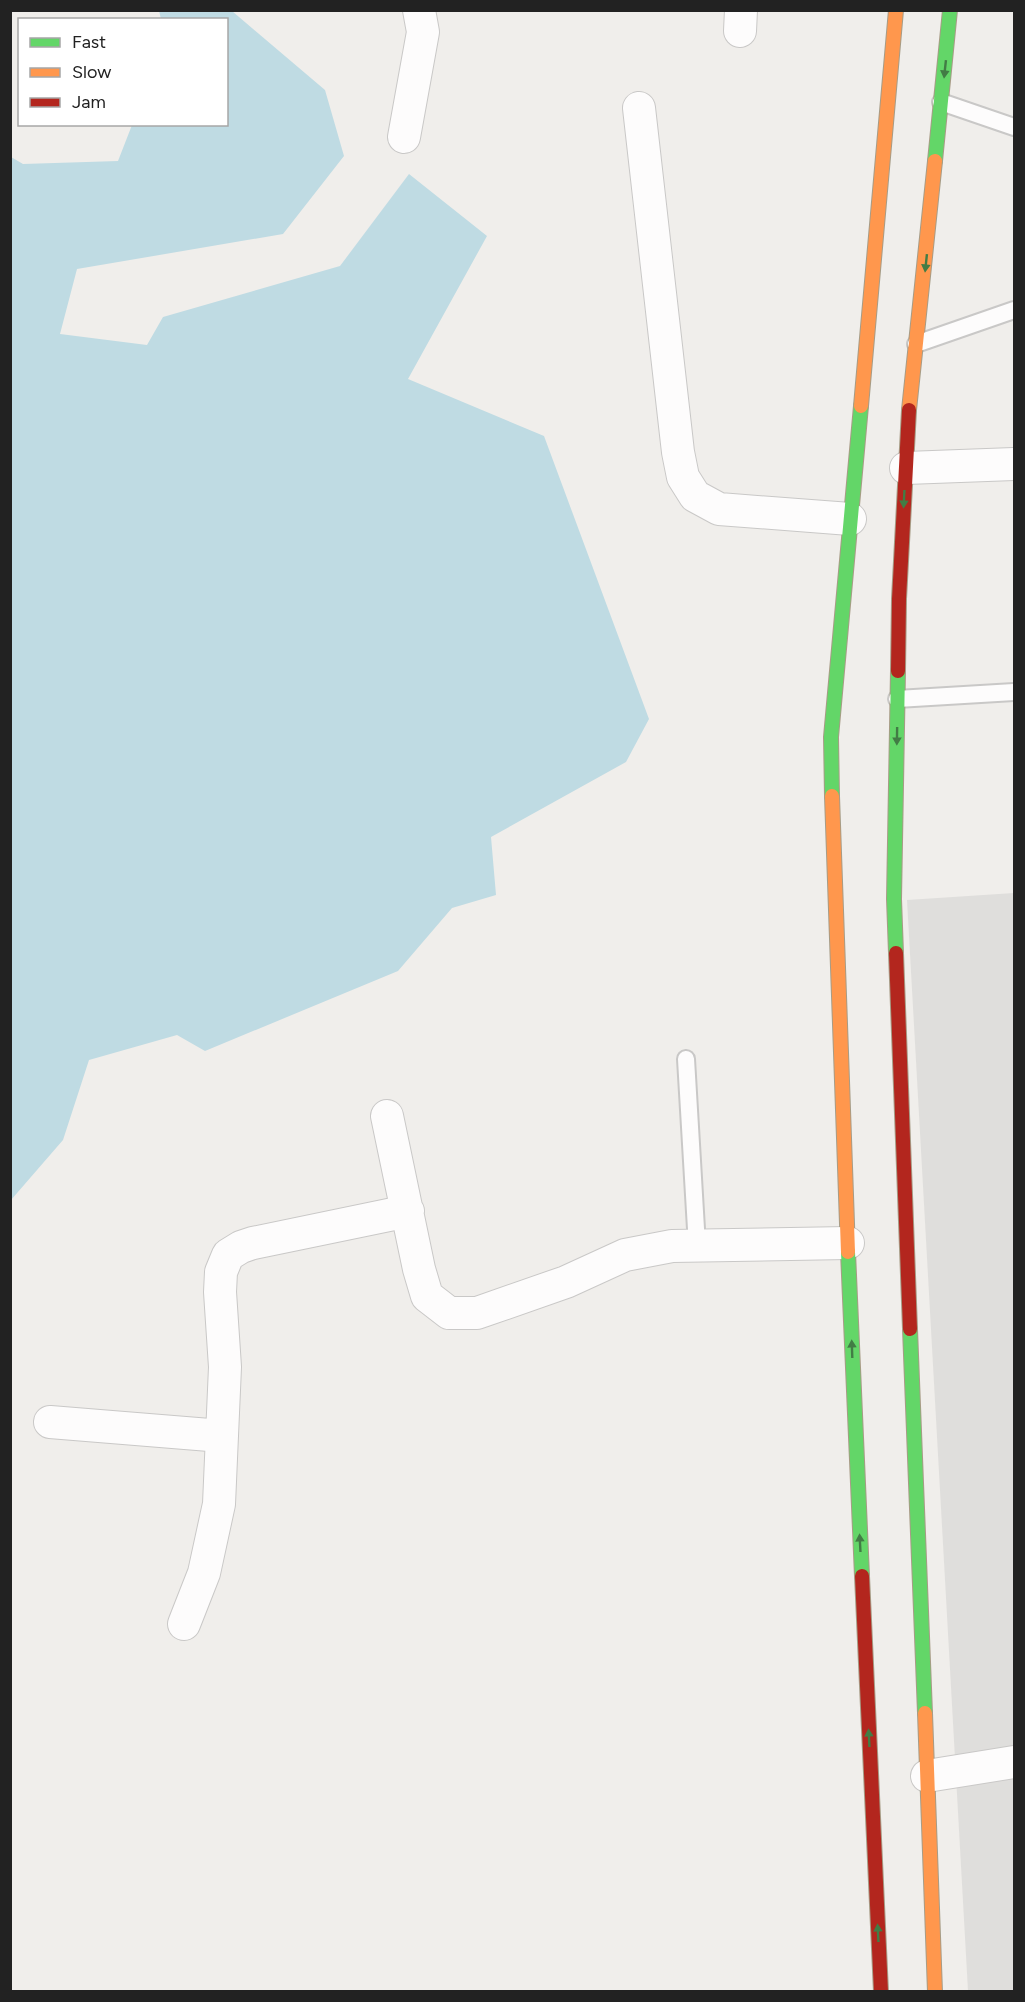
<svg xmlns="http://www.w3.org/2000/svg" width="1025" height="2002" viewBox="0 0 1025 2002" font-family="Figtree,sans-serif">
  <style>
    .residential { fill: #dfdedc }
    .water { fill: #bfdbe3 }
    .lines { fill: none; stroke-linecap: round; stroke-linejoin: round }
    .lane-casing { stroke: #c9c8c7; stroke-width: 20 }
    .street-casing { stroke: #c9c8c7; stroke-width: 34 }
    .fast-casing { stroke: #a79c86; stroke-width: 16 }
    .slow-casing { stroke: #a79c86; stroke-width: 16 }
    .jam-casing { stroke: #a79c86; stroke-width: 16 }
    .lane { stroke: #fdfcfc; stroke-width: 16 }
    .street { stroke: #fdfcfc; stroke-width: 32 }
    .fast { stroke: #63d668; stroke-width: 14 }
    .slow { stroke: #ff974d; stroke-width: 14 }
    .jam { stroke: #b3261e; stroke-width: 14 }
    .oneway { fill: #427c45 }
  </style>
  <rect width="100%" height="100%" fill="#f0eeeb"/>
  <path class="residential" d="M1014,893V1991H968L907,900Z"/>
  <path class="water" d="M159,11H232L325,90L344,156L283,234L77,269L60,334L147,345L163,317L340,266L409,174L487,236L408,379L544,436L649,719L626,762L491,837L496,895L452,908L398,971L205,1051L177,1035L89,1060L63,1140L11,1200V157L23,164L118,161L132,125L226,124V20L161,19Z"/>
  <g class="lines">
    <defs>
      <path id="lane" d="M941,102L1014,127
        M916,344L1014,310
        M897,699L1014,692
        M686,1059L697,1246"/>
      <path id="street" d="M740,31L741,10
        M639,108L678,452L683,477L695,496L719,509L850,519
        M404,137L423,32L419,10
        M906,468L1014,464
        M387,1116L419,1269L427,1296L449,1313H477L566,1282L625,1255L672,1246L848,1243
        M50,1422L222,1436
        M184,1624L204,1573L219,1504L225,1367L220,1292L221,1272L228,1255L241,1247L253,1243L408,1211
        M927,1776L1014,1762"/>
      <path id="fast" d="M935,161L950,10
        M832,796L831,737L861,406
        M896,953L894,899L898,671
        M848,1252L862,1576
        M910,1329L925,1713"/>
      <path id="slow" d="M861,406L896,10
        M909,410L935,161
        M832,796L848,1252
        M925,1713L935,1992"/>
      <path id="jam" d="M898,671L899,599L909,410
        M896,953L910,1329
        M862,1576L881,1992"/>
    </defs>
    <use href="#lane" class="lane-casing"/>
    <use href="#street" class="street-casing"/>
    <use href="#fast" class="fast-casing"/>
    <use href="#slow" class="slow-casing"/>
    <use href="#jam" class="jam-casing"/>
    <use href="#lane" class="lane"/>
    <use href="#street" class="street"/>
    <use href="#fast" class="fast"/>
    <use href="#slow" class="slow"/>
    <use href="#jam" class="jam"/>
  </g>
  <defs><path id="oneway-solid" d="M-6-.8H1V-3.2L6.5 0L1 3.2V.8H-6Z" transform="scale(1.5)"/></defs>
  <g class="oneway">
    <use href="#oneway-solid" transform="translate(945 69) rotate(96)"/>
    <use href="#oneway-solid" transform="translate(926 263) rotate(96)"/>
    <use href="#oneway-solid" transform="translate(904 499) rotate(93)"/>
    <use href="#oneway-solid" transform="translate(897 736) rotate(91)"/>
    <use href="#oneway-solid" transform="translate(852 1349) rotate(-92)"/>
    <use href="#oneway-solid" transform="translate(860 1543) rotate(-93)"/>
    <use href="#oneway-solid" transform="translate(869 1738) rotate(-93)"/>
    <use href="#oneway-solid" transform="translate(878 1933) rotate(-93)"/>
  </g>
  <rect width="1025" height="2002" fill="none" stroke="#222222" stroke-width="24"/>
  <rect x="18" y="18" width="210" height="108" fill="#ffffff" stroke="#a7a7a7" stroke-width="1.5"/>
  <rect x="30" y="38" width="30" height="9" fill="#63d668" stroke="#a7a7a7" stroke-width="1.5"/>
  <text x="72" y="48" font-size="18" fill="#222222">Fast</text>
  <rect x="30" y="68" width="30" height="9" fill="#ff974d" stroke="#a7a7a7" stroke-width="1.5"/>
  <text x="72" y="78" font-size="18" fill="#222222">Slow</text>
  <rect x="30" y="98" width="30" height="9" fill="#b3261e" stroke="#a7a7a7" stroke-width="1.5"/>
  <text x="72" y="108" font-size="18" fill="#222222">Jam</text>
</svg>
